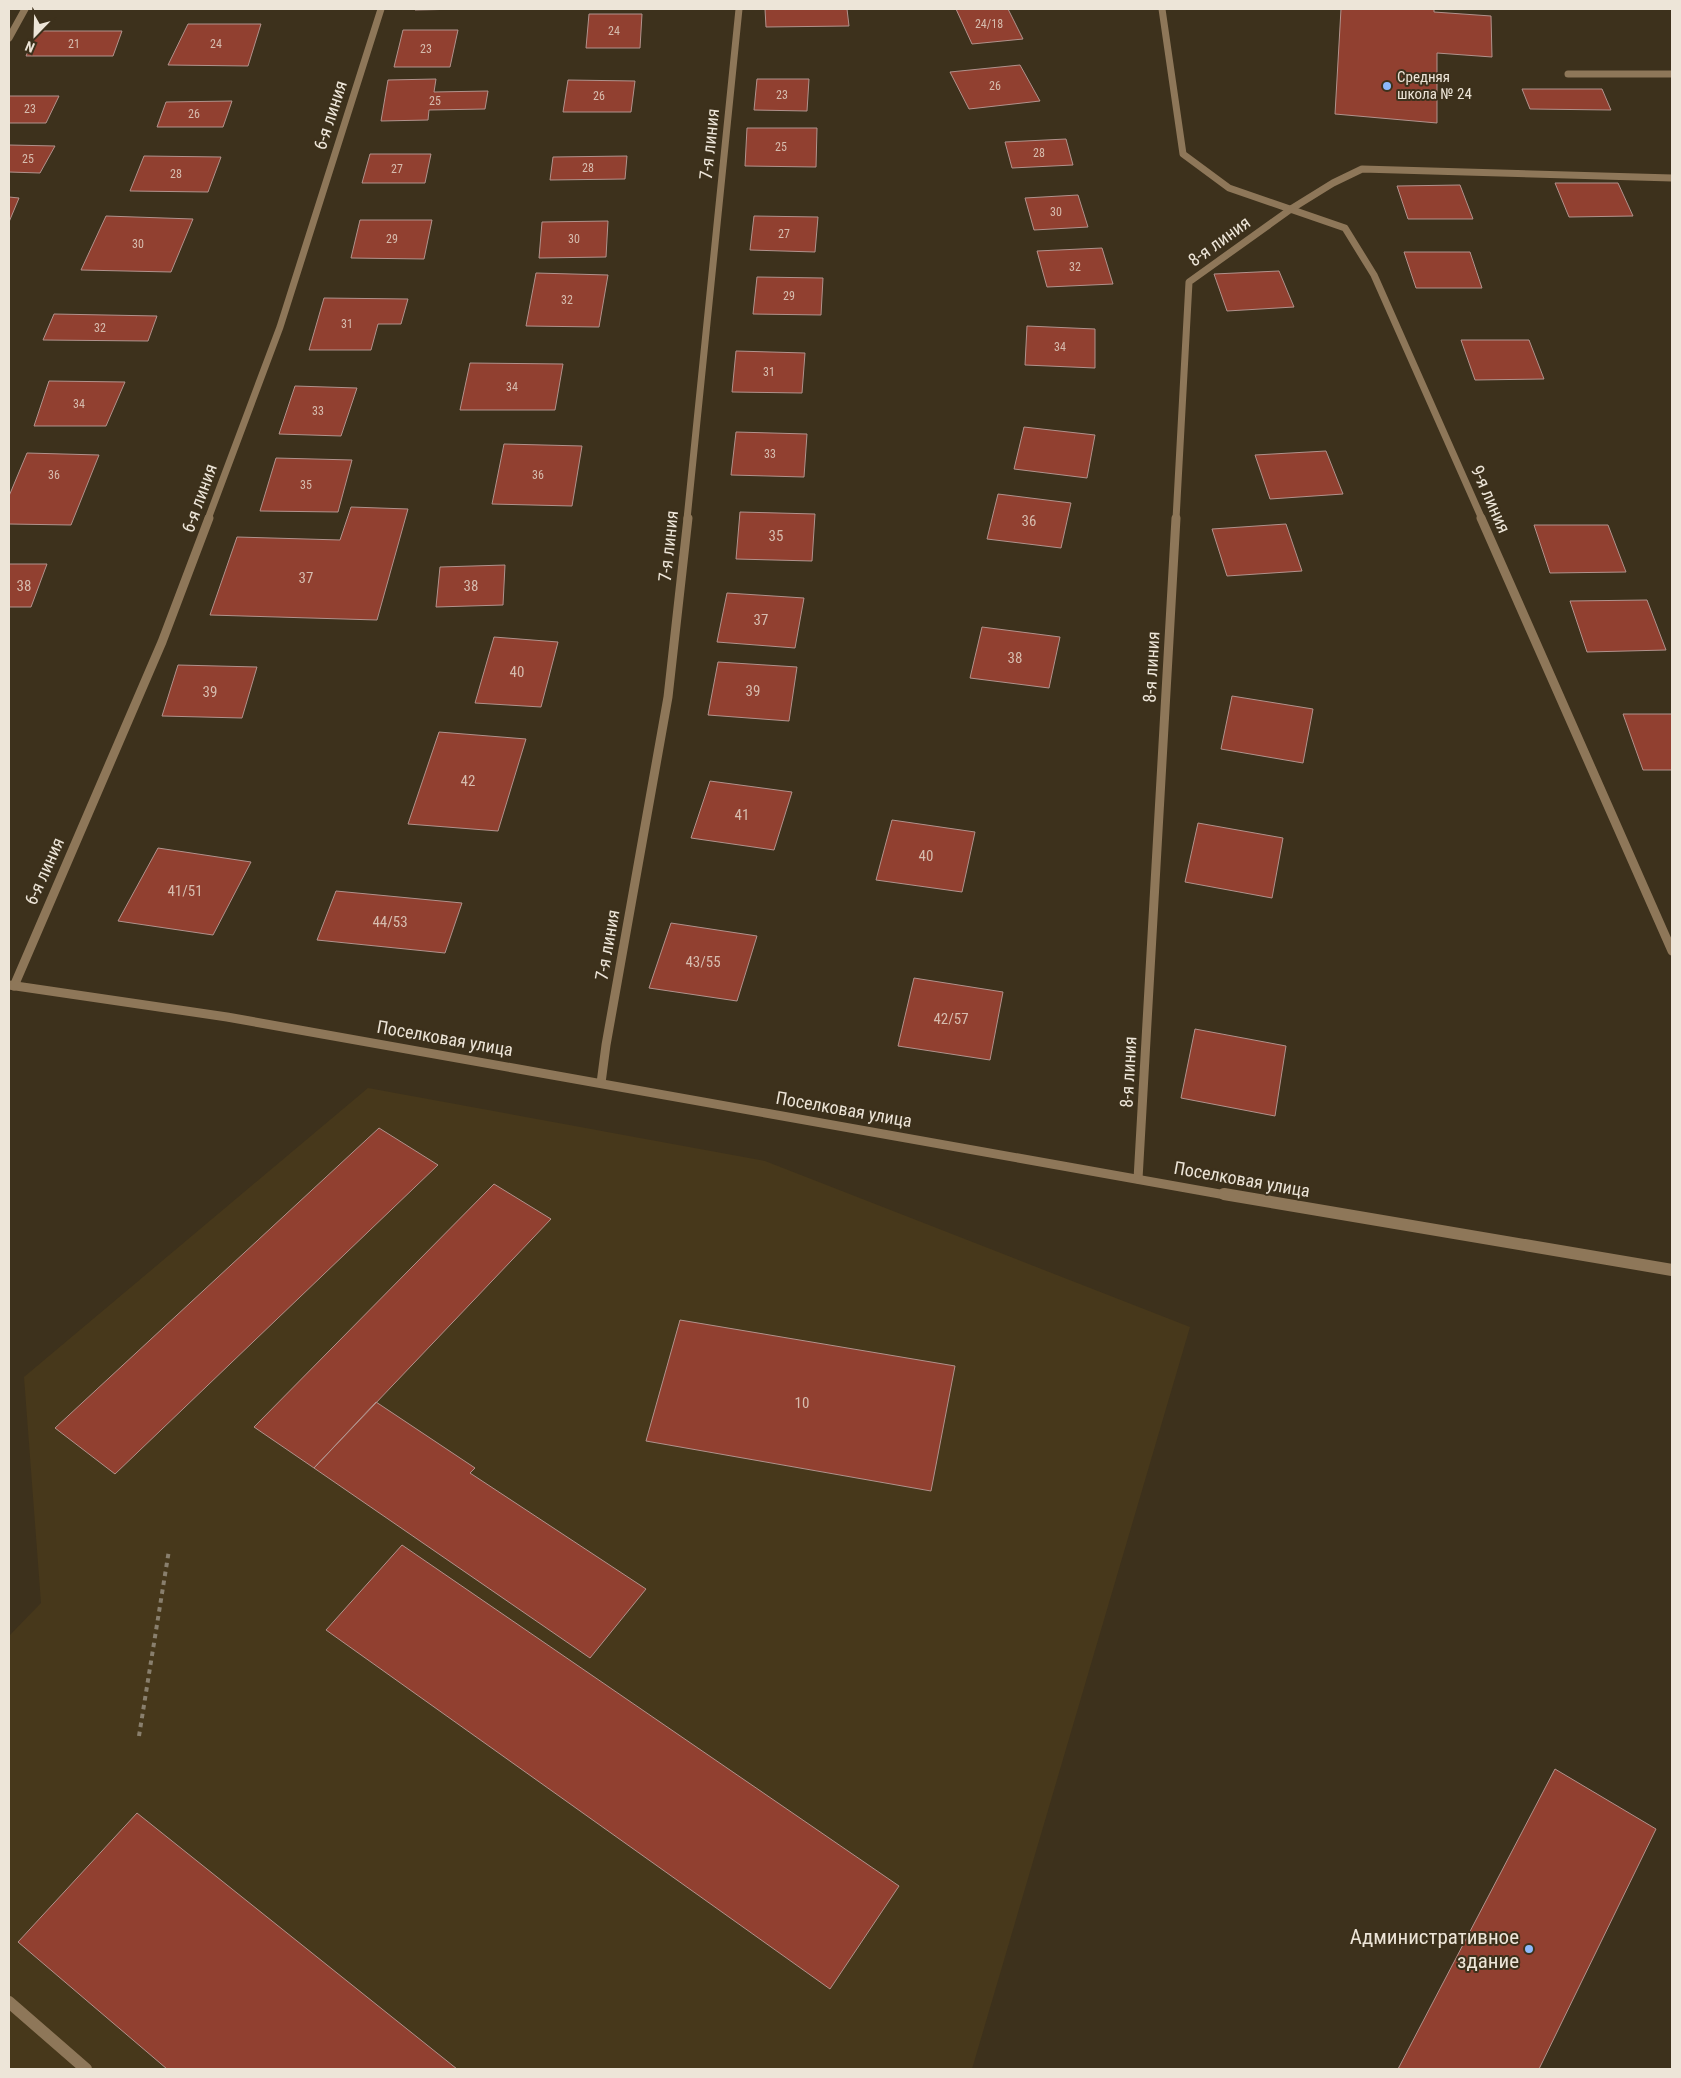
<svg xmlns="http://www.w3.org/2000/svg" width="1681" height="2078" viewBox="0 0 1681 2078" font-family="'Roboto Condensed',sans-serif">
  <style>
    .built { fill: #47381b }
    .building { fill: #914030; stroke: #b1928c }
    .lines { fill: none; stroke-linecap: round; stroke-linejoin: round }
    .path { stroke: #897f6d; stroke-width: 4; stroke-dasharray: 4.5 4.5; stroke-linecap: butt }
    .service { stroke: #8e7759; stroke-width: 7 }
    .minor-far2 { stroke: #8e7759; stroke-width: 7 }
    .minor-far1 { stroke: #8e7759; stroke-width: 9 }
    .minor { stroke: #8e7759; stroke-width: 12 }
    .tertiary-far1 { stroke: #8e7759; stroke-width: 9 }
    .tertiary { stroke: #8e7759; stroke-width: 12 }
    .poi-dot { fill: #8cb9fc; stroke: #3d311c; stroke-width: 2 }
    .labels { text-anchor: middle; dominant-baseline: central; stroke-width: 4; stroke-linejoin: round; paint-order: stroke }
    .far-number-label { font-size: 12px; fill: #d6bcae }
    .far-poi-label { font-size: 15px; fill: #ede5d8; stroke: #3d311c; text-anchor: start }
    .number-label { font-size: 15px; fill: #d6bcae }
    .street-label { font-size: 18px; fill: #ede5d8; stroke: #3d311c }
    .near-poi-label { font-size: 21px; fill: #ede5d8; stroke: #3d311c; text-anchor: end }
  </style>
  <rect width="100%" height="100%" fill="#3d311c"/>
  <path class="built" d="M368,1088L765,1161L1190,1327L972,2069H9V1636L41,1603L24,1377Z"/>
  <path class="building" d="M416,9H465L415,10Z
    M765,9H847L849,26L766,27Z
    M956,9H1008L1023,39L972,44Z
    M1341,9H1434V12L1491,16L1492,57L1437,53V123L1335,114Z
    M589,14H642L640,48H586Z
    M188,24H261L248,66L168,65Z
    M403,30H458L450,67H394Z
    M37,31H122L113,56H26Z
    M1020,65L1040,101L969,109L950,72Z
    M436,79L434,92L488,91L485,109L429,110L428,120L381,121L388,80Z
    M757,79H809L807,111L754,110Z
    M568,80L635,81L631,112H563Z
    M1522,89H1602L1611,110L1530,109Z
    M9,96H59L46,123H9Z
    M232,101L223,127H157L166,102Z
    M747,128H817L816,167L745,166Z
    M1066,139L1073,165L1012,168L1005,142Z
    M9,145L55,146L40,173L9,172Z
    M370,154H431L425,183H362Z
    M144,156L221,157L208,192L130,191Z
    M627,156L625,179L550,180L553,157Z
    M1555,183H1618L1633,216L1569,217Z
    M1460,185L1473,219H1408L1397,186Z
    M1078,195L1088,227L1034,230L1025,198Z
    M9,197L19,198L9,222Z
    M106,216L193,219L171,272L81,270Z
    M754,216L818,217L815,252L750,250Z
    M360,220H432L424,259L351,258Z
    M608,221L606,257L539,258L542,222Z
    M1102,248L1113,284L1047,287L1037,251Z
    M1404,252H1470L1482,288H1416Z
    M1279,271L1294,307L1227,311L1214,274Z
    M536,273L608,275L599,327L526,326Z
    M757,277L823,278L821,315L753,314Z
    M324,298L408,299L401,324H378L371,350H309Z
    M54,314L157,316L148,341L43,340Z
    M1027,326L1095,329V368L1025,365Z
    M1461,340H1529L1544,379L1475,380Z
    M736,351L805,353L802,393L732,392Z
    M470,363L563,364L555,410H460Z
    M49,381L125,382L106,426H34Z
    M295,386L357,388L341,436L279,434Z
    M1024,427L1095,435L1087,478L1014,469Z
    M736,432L807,434L804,477L731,475Z
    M504,444L582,446L572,506L492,504Z
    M1326,451L1343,494L1270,499L1255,455Z
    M27,453L99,455L71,525L9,524V496Z
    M276,458L352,460L338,512L260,511Z
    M998,494L1071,503L1061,548L987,539Z
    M351,507L408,509L377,620L210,615L237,537L340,540Z
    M740,512L815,514L812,561L736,559Z
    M1286,524L1302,571L1227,576L1212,529Z
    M1534,525H1608L1626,572L1550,573Z
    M9,564H47L31,607H9Z
    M505,565L503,605L436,607L440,567Z
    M727,593L804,598L795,648L717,642Z
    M1647,600L1666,650L1587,652L1570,601Z
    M982,627L1060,637L1049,688L970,678Z
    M494,637L558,642L541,707L475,703Z
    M718,662L797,667L789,721L708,715Z
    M178,665L257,667L242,718L162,716Z
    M1232,696L1313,709L1303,763L1221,749Z
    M1623,714H1672V770H1643Z
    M439,732L526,739L498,831L408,824Z
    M710,781L792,792L774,850L691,838Z
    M892,820L975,832L962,892L876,880Z
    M1198,823L1283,838L1272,898L1185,882Z
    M158,848L251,862L213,935L118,921Z
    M336,891L462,903L445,953L317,940Z
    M671,923L757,936L737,1001L649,988Z
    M914,978L1003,992L990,1060L898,1046Z
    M1195,1029L1286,1046L1275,1116L1181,1098Z
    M379,1128L438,1165L115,1474L55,1428Z
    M494,1184L551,1219L314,1468L254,1427Z
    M680,1320L955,1366L931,1491L646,1441Z
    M376,1402L475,1468L470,1473L646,1589L590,1658L314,1468Z
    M402,1545L899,1886L830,1989L326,1630Z
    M1555,1769L1656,1829L1539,2069H1398Z
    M137,1813L457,2069H167L18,1942Z"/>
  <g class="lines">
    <path class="path" d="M139,1736L169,1550"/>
    <path class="service" d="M1568,74H1672
      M1291,209L1333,183L1362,169L1672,178"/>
    <path class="minor-far2" d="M1162,9L1183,154L1229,188L1345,228L1374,275L1482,519
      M9,38L25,9
      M208,519L280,327L381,9
      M687,519L739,9
      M1176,519L1189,282L1291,209"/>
    <path class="minor-far1" d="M1481,518L1672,951
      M14,986L162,642L209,518
      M601,1083L606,1045L668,697L688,518
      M1138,1179L1176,518"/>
    <path class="minor" d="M9,2002L86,2069"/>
    <path class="tertiary-far1" d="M9,985L227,1017L1231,1196"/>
    <path class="tertiary" d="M1224,1194L1672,1270"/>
  </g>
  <g class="poi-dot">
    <circle cx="1387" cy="86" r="5"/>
    <circle cx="1529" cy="1949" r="5"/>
  </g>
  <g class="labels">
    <g class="far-number-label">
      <text x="989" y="24">24/18</text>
      <text x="614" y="31">24</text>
      <text x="74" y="44">21</text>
      <text x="216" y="44">24</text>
      <text x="426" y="49">23</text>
      <text x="995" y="86">26</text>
      <text x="782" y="95">23</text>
      <text x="599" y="96">26</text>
      <text x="435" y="101">25</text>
      <text x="30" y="109">23</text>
      <text x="194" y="114">26</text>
      <text x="781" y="147">25</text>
      <text x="1039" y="153">28</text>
      <text x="28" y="159">25</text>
      <text x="588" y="168">28</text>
      <text x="397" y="169">27</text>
      <text x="176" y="174">28</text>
      <text x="1056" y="212">30</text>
      <text x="784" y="234">27</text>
      <text x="392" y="239">29</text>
      <text x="574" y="239">30</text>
      <text x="138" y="244">30</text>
      <text x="1075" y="267">32</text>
      <text x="789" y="296">29</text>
      <text x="567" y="300">32</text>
      <text x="347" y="324">31</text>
      <text x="100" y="328">32</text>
      <text x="1060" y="347">34</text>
      <text x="769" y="372">31</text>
      <text x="512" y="387">34</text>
      <text x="79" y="404">34</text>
      <text x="318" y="411">33</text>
      <text x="770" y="454">33</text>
      <text x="54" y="475">36</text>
      <text x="538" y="475">36</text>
      <text x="306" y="485">35</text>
    </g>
    <g class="far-poi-label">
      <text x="1397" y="77">Средняя<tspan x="1397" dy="17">школа № 24</tspan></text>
    </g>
    <g class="number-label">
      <text x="1029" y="521">36</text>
      <text x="776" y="536">35</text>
      <text x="306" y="578">37</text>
      <text x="24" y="586">38</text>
      <text x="471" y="586">38</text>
      <text x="761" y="620">37</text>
      <text x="1015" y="658">38</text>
      <text x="517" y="672">40</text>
      <text x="753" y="691">39</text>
      <text x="210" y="692">39</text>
      <text x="468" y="781">42</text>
      <text x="742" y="815">41</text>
      <text x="926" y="856">40</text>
      <text x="185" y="891">41/51</text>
      <text x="390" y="922">44/53</text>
      <text x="703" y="962">43/55</text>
      <text x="951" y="1019">42/57</text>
      <text x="802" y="1403">10</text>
    </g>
    <g class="street-label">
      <text transform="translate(330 115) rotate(-72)">6-я линия</text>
      <text transform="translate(709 144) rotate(-84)">7-я линия</text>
      <text transform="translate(1219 241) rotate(-36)">8-я линия</text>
      <text transform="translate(199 498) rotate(-70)">6-я линия</text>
      <text transform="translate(1491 499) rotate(66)">9-я линия</text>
      <text transform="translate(668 546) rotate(-84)">7-я линия</text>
      <text transform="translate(1151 667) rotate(-87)">8-я линия</text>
      <text transform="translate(44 871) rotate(-66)">6-я линия</text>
      <text transform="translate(607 945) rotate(-80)">7-я линия</text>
      <text transform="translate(445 1038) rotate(10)">Поселковая улица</text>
      <text transform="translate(1128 1072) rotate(-87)">8-я линия</text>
      <text transform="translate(844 1109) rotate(10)">Поселковая улица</text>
      <text transform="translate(1242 1179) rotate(10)">Поселковая улица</text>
    </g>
    <g class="near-poi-label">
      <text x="1519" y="1937">Административное<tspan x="1519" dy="24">здание</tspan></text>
    </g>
  </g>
  <rect width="1681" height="2078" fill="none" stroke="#ede5d8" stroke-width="20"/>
  <g transform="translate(35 35) rotate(203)" stroke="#3d311c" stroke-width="4" paint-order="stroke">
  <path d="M0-4L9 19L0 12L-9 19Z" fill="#ede5d8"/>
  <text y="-8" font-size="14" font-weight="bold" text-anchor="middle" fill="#ede5d8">N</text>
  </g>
</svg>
